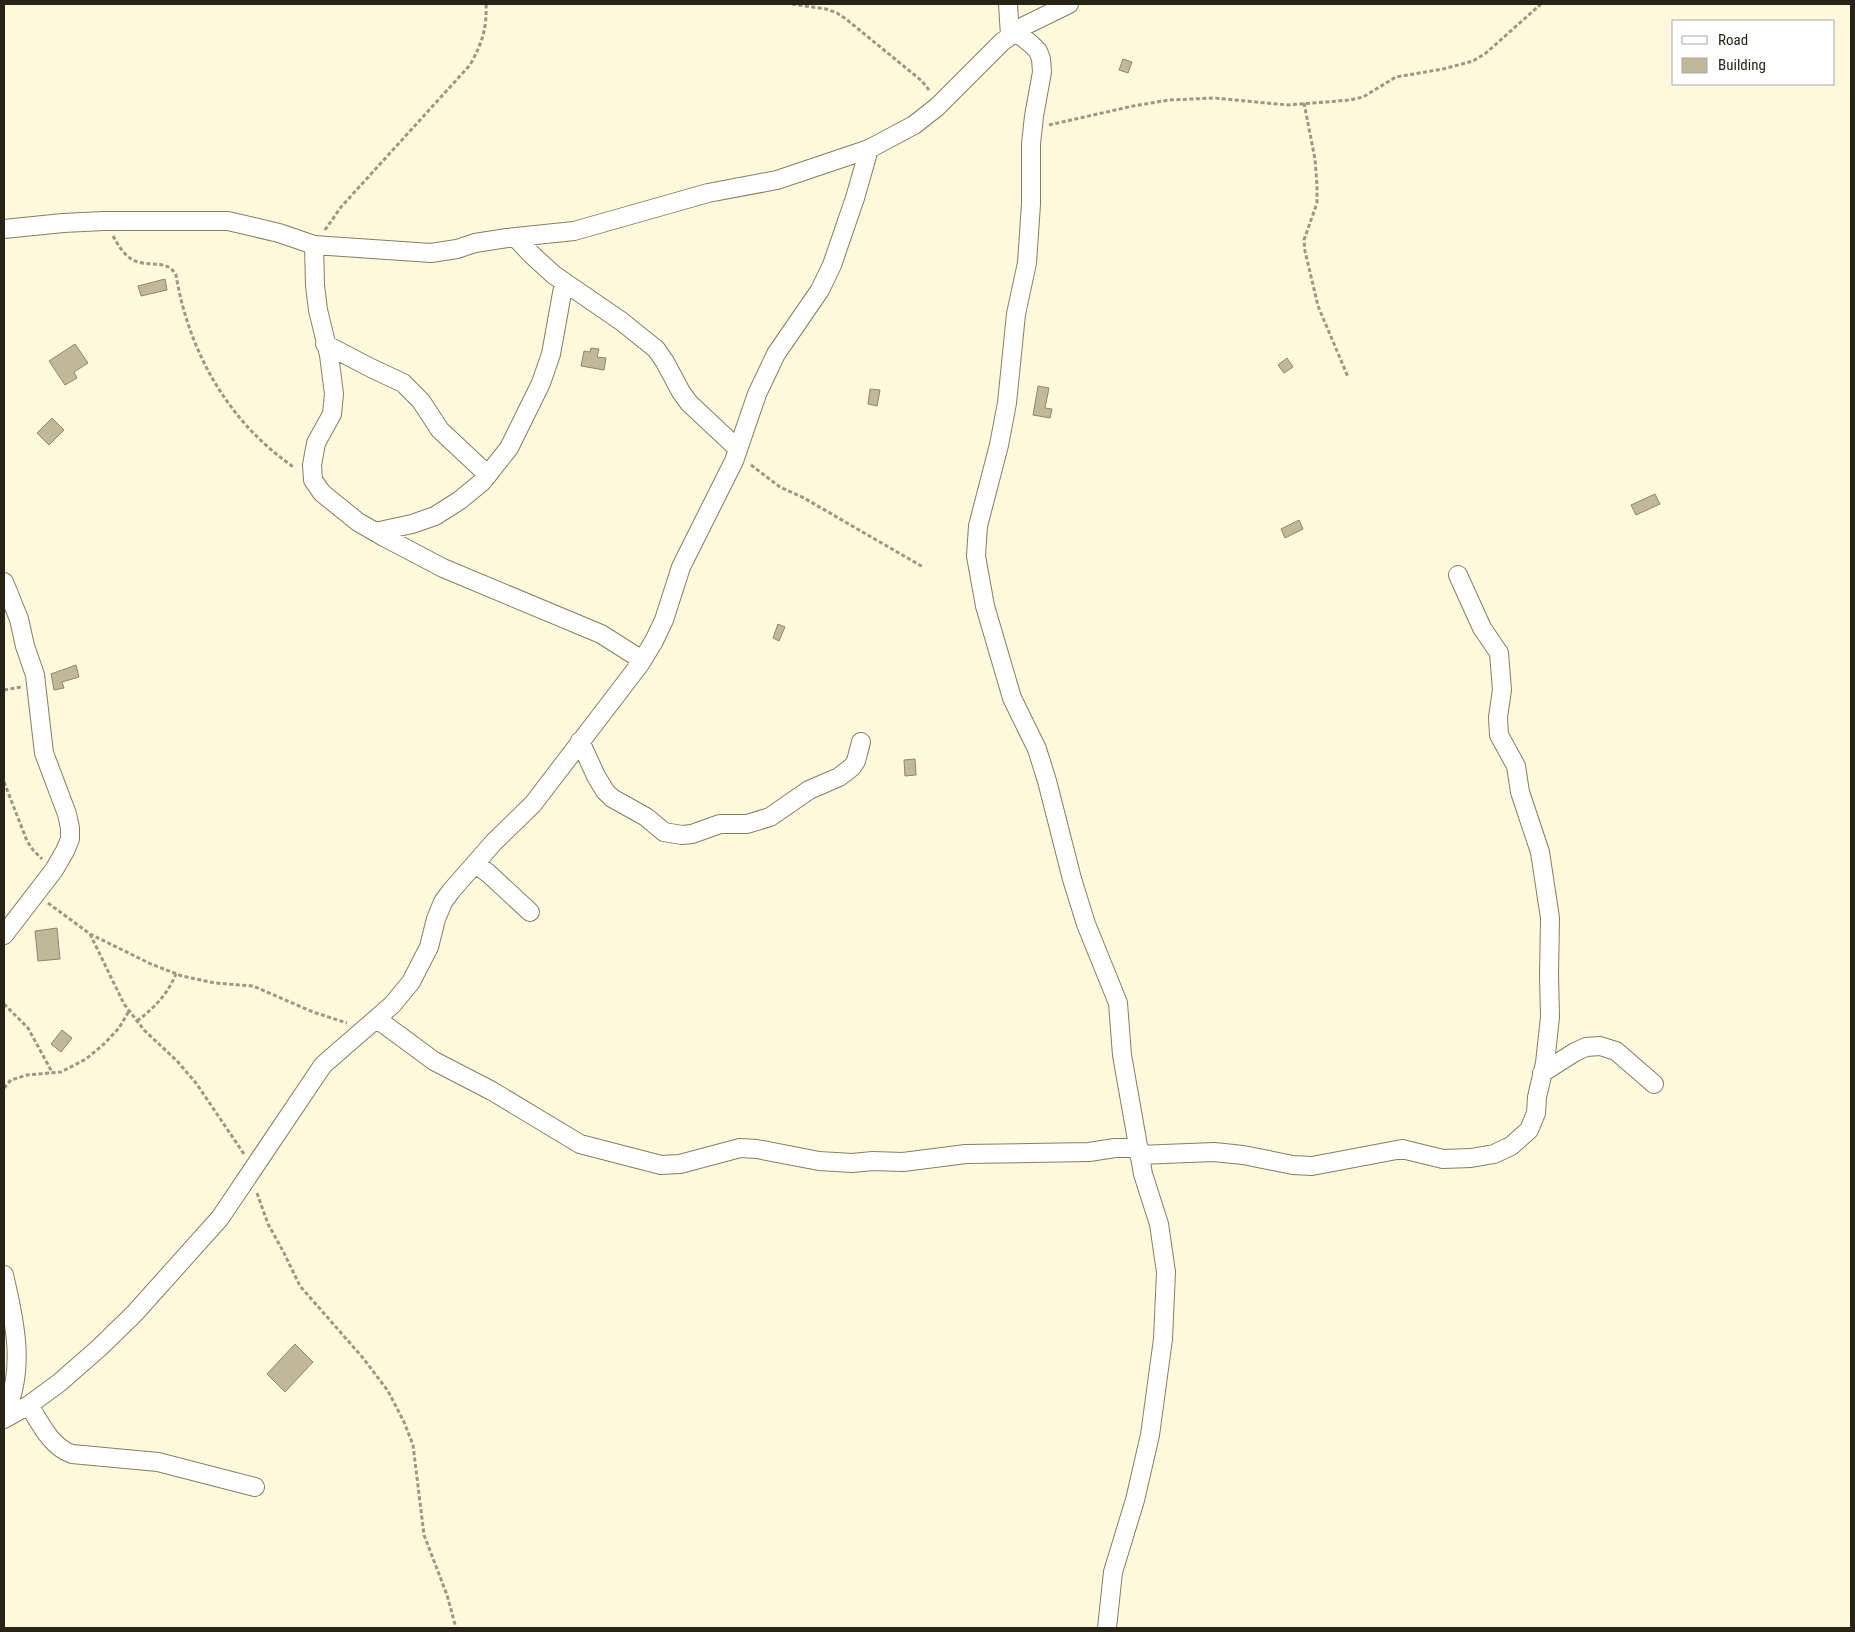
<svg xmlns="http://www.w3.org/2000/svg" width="1855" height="1632" viewBox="0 0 1855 1632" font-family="'Roboto Condensed',sans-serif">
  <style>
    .building { fill: #c0b897; stroke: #8f8768 }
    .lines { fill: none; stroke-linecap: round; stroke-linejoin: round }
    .minor-casing { stroke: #867e5f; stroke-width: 20 }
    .path { stroke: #9d9883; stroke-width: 3; stroke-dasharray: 4 2.5; stroke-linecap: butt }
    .minor { stroke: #fff; stroke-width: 18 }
  </style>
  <rect width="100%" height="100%" fill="#fff8dc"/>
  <path class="building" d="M1123,59L1132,62L1128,73L1119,70Z
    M165,279L167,290L141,296L138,286Z
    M75,344L88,363L74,372L77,378L65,385L49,361Z
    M591,348L599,349L597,357L606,358L604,370L581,366L584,351L590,352Z
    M1287,358L1293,367L1284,373L1278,365Z
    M1038,386L1049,388L1045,408L1052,409L1050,418L1033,415Z
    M870,389L880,390L877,406L868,404Z
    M52,418L64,430L49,445L37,433Z
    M1655,494L1660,504L1636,515L1631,505Z
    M1299,520L1303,529L1285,538L1281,529Z
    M778,624L785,627L779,641L773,638Z
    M76,665L79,677L62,682L64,688L54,690L51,674Z
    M915,759L916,775L905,776L904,760Z
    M57,928L60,959L38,961L35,931Z
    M62,1030L72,1038L61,1052L51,1044Z
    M295,1344L313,1362L285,1392L267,1374Z"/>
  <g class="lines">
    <defs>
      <path id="minor" d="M1008,4L1010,36
        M1016,32L1031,44L1038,51L1041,59L1042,72L1034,116L1031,144V204L1027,263L1016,314L1007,403L999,445L978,526L976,556L985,606L1012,698L1037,749L1047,781L1072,879L1086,924L1118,1003L1122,1055L1143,1174L1159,1224L1166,1272L1163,1339L1150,1435L1135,1500L1113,1572L1107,1628
        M4,229L63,223L104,221H228L279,233L314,245L431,253L457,249L475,243L507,238L574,231L708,193L777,180L869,149L914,125L937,107L1002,42L1024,26L1069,4
        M515,237L531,254L554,275L621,321L656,349L665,362L681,392L689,403L738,449
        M314,245L315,285L318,310L329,355L334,394L332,414L316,443L312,465L313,480L322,493L358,522L384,537L443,568L601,634L642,660
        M325,344L371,368L403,383L421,401L440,430L488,475
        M375,532L412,524L435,516L460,500L482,482L509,448L541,383L551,354L564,282
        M4,582L19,619L25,646L35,675L44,753L67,814L70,828V839L65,851L54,870L4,935
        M580,741L596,776L605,791L612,798L646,817L664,832L682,835L692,834L720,824H747L770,817L809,790L839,777L852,767L856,761L861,742
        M475,864L488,873L530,912
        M377,1019L434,1061L492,1091L580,1144L661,1165L680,1164L740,1148L757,1149L819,1161L852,1163L873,1161L903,1162L966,1154L1089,1152L1115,1148H1139
        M1542,1073L1575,1052L1586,1047L1600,1046L1616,1051L1654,1084
        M1139,1155L1214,1152L1243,1155L1293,1165L1312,1166L1402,1149L1443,1159L1471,1158L1494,1154L1511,1146L1529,1130L1536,1113L1537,1097L1545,1063L1550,1017L1549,975L1550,918L1540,852L1520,792L1516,766L1499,735L1498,717L1502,690L1499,653L1482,628L1458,575
        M4,1275C15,1321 26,1371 4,1415
        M29,1405C40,1423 51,1447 72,1454L158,1462L255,1487
        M4,1419L29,1405L59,1383L99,1348L134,1314L220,1218L323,1065L392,1005L411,982L429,947L436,919L443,902L451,891L494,842L533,804L640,664L654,641L664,620L681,567L734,461L757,394L776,354L820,290L832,265L855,198L869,149"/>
    </defs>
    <use href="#minor" class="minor-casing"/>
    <path class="path" d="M792,4L826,9L837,13L846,19L922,81L929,90
      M1304,103L1315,159L1317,185V203L1304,240L1305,251L1318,306L1348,377
      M1049,125L1133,106L1169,100L1214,98L1288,105L1350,100L1363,97L1396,77L1443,69L1473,61L1486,53L1541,4
      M325,230L341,207L470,65C482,43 487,29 486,4
      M113,236C118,245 124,255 133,260C148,268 167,258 176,275C189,353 229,423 295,468
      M751,465L780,487L804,498L923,567
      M4,690L21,687
      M4,782L27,841L33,850L42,859
      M48,903L90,934L151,964L182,976L215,983L253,986L313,1012L347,1023
      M90,934L124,1004L144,1030L177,1061L196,1083L244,1154
      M4,1004L28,1028L52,1072
      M137,1021C155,1007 167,995 176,974
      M4,1088L11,1080L27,1075L61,1072L86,1059L104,1044L119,1028L129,1011
      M257,1193L268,1224L283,1251L300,1286L363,1358L388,1391L404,1422L413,1445L424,1535L447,1595L456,1628"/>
    <use href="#minor" class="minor"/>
  </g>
  <rect width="1855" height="1632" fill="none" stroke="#272317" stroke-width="10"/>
  <rect x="1672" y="20" width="162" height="65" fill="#ffffff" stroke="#a9a7a2"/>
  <rect x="1682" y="36" width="25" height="8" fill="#ffffff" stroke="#a9a7a2"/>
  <text x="1718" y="45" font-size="15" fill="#272317">Road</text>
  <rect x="1682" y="58" width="25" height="15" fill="#c0b897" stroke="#a9a7a2"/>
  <text x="1718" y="70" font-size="15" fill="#272317">Building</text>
</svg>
